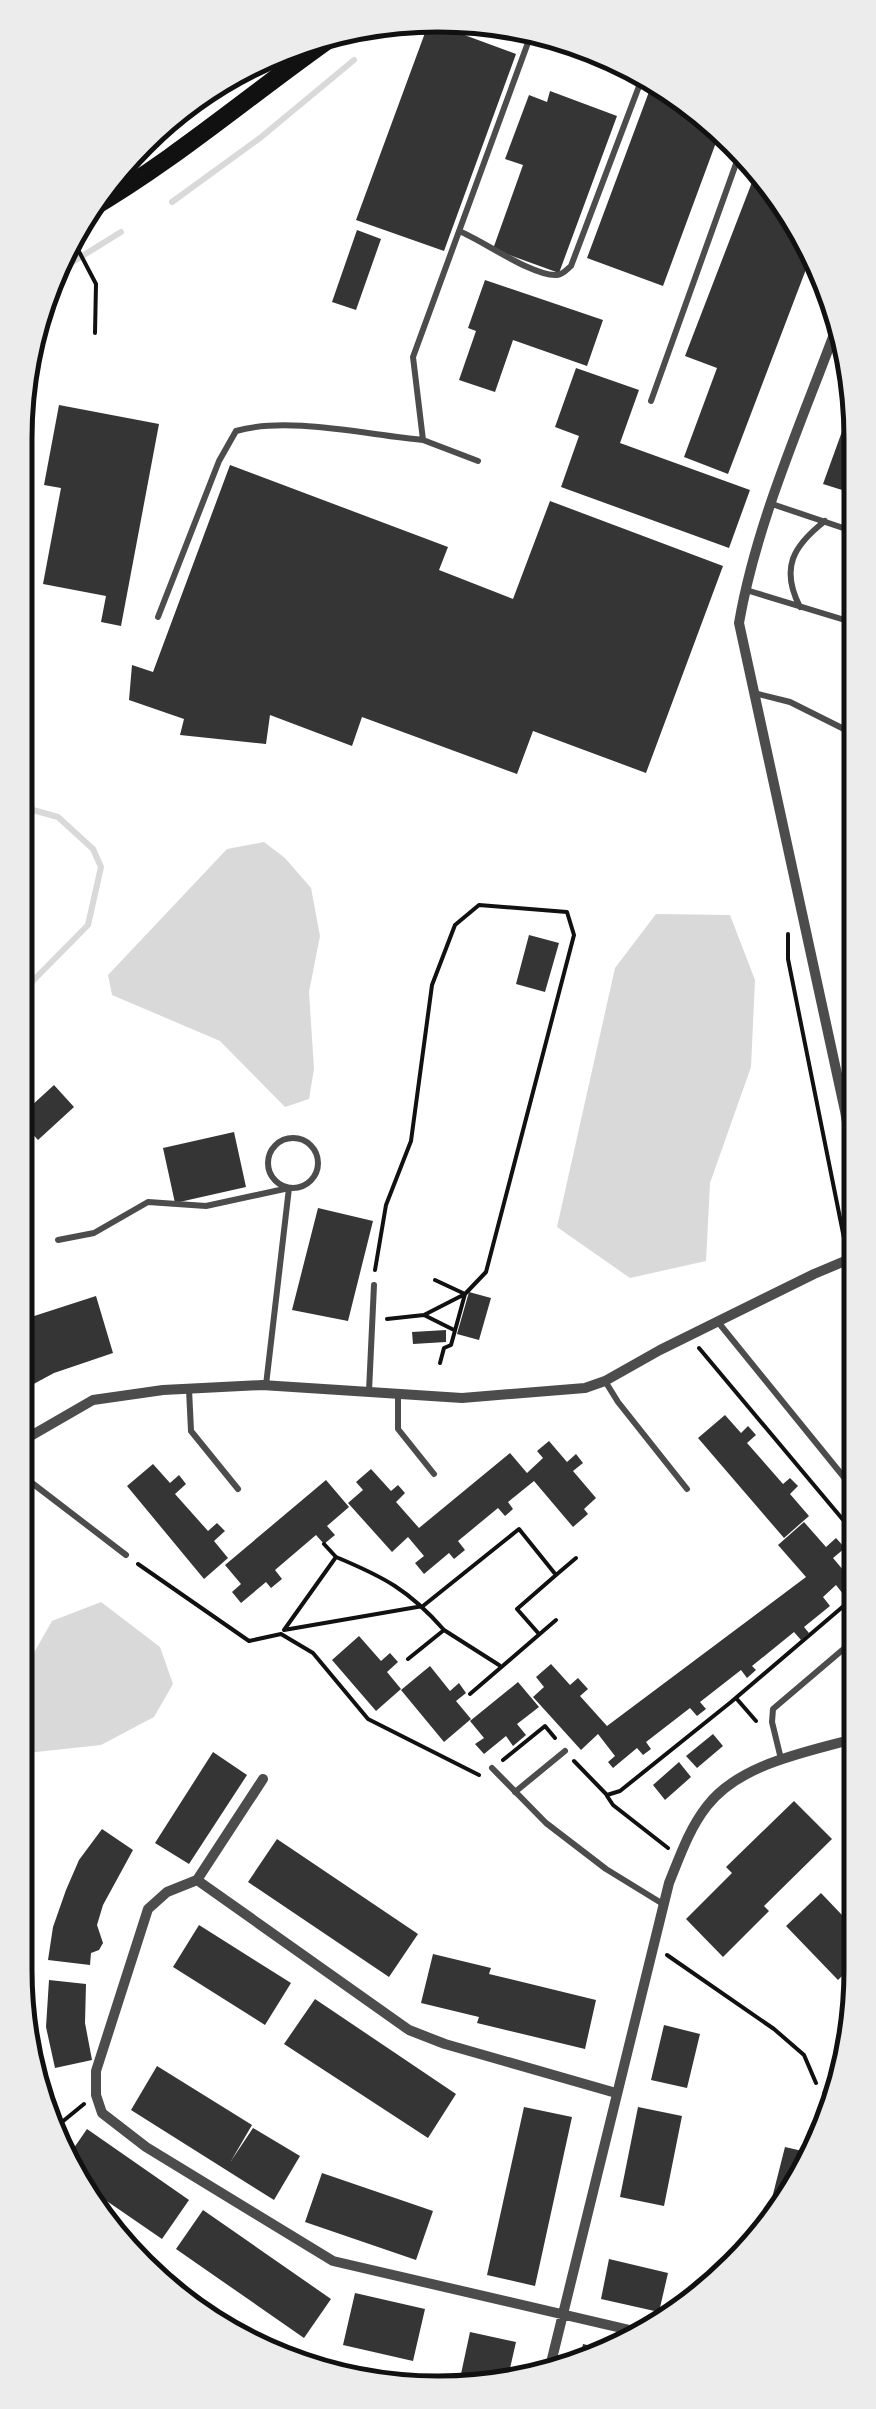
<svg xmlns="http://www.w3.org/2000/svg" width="876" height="2409" viewBox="0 0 876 2409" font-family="Literata,serif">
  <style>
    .water { fill: #d9d9d9 }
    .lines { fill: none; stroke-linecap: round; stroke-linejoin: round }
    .stream { stroke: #d9d9d9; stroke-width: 6 }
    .building { fill: #353535 }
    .path { stroke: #111; stroke-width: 4 }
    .service { stroke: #4c4c4c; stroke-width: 6 }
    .minor { stroke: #4c4c4c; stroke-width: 10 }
    .secondary { stroke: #111; stroke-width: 18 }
    .rim { fill: none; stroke: #111; stroke-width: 5 }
  </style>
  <rect width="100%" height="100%" fill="#fff"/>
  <path class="water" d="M264,842L285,858L311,888L320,936L309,992L314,1069L309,1099L285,1107L220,1041L112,995L108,975L227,849Z
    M656,914L730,915L755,980L751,1067L710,1183L706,1261L630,1278L557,1227L615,968Z
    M101,1602L160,1647L173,1684L154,1717L101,1745L27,1753L15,1744V1665L31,1658L52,1621Z"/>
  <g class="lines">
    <path class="stream" d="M172,202L260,138L354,60
      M58,271L121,232
      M15,805L58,817L93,849L101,867L88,925L15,999"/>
  </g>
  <path class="building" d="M429,22L516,54L444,251L356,220Z
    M653,81L677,90L721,129L663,286L587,258Z
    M550,91L617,116L559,273L493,249L523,165L505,159L529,95L547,102Z
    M759,164L813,251L728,474L684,457L717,368L685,356Z
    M357,230L381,239L356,310L332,302Z
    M485,280L603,320L587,366L513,340L495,392L459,380L476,331L468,328Z
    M576,368L639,390L620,443L750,490L729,548L561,487L579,436L555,427Z
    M857,390L858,495L823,484Z
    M59,405L159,424L121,626L101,622L106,596L43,584L61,488L44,485Z
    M230,465L448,547L439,570L513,599L550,501L723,566L646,773L533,731L517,774L362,717L352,746L270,715L266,744L180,735L184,719L129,700L132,665L153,672Z
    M529,935L559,943L545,992L516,984Z
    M54,1085L74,1107L38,1140L18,1118Z
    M234,1132L246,1187L175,1203L163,1148Z
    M318,1208L373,1221L348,1321L292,1310Z
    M469,1292L491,1298L479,1340L457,1334Z
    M96,1296L113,1353L54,1373L15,1394V1326L28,1318Z
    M446,1330V1342L413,1344L412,1332Z
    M725,1415L741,1433L748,1426L756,1435L747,1443L783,1484L790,1478L798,1486L790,1494L809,1516L784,1538L698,1438Z
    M860,1418V1437L855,1440L846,1428Z
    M549,1441L567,1462L576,1454L583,1463L573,1471L596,1498L584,1509L588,1514L573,1527L534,1481L508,1502L513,1509L505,1516L498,1508L458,1541L465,1550L454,1559L449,1553L424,1574L415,1563L424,1556L408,1537L392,1552L348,1503L363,1490L356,1482L371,1469L391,1491L398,1485L405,1493L396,1502L419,1528L510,1453L527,1473L543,1458L537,1451Z
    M153,1464L170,1483L179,1475L186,1484L175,1494L208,1531L217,1523L225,1531L214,1541L228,1558L204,1579L127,1486Z
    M326,1480L349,1507L327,1526L335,1535L324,1544L316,1535L275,1570L282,1579L271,1588L266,1582L241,1603L232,1592L241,1584L225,1565Z
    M804,1522L826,1547L836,1538L845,1548L833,1558L855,1584L843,1594L836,1585L823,1597L830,1606L804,1627L809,1633L801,1640L794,1632L752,1666L756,1670L747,1678L741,1670L700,1702L706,1709L697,1716L690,1708L646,1742L651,1749L643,1755L637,1748L613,1768L608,1762L615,1756L598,1734L581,1750L533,1697L544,1687L536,1677L551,1664L570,1685L578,1678L588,1689L580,1696L607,1726L806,1577L778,1545Z
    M359,1636L381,1661L390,1653L398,1662L387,1672L401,1689L376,1711L332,1660Z
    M430,1666L450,1691L459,1683L466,1693L456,1701L471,1719L444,1742L401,1690Z
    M518,1682L539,1707L517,1724L526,1735L513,1746L506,1736L484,1754L475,1744L484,1738L470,1721Z
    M713,1734L723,1746L697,1768L686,1756Z
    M213,1752L247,1775L189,1864L155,1843Z
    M679,1762L691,1777L665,1800L653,1785Z
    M794,1801L832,1839L764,1906L769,1911L723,1957L686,1919L732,1873L726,1867Z
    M102,1829L133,1850L103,1905L97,1925L103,1943L99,1950L91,1953L90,1965L48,1960L53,1927L66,1890L79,1860Z
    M277,1839L418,1934L389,1977L248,1882Z
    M821,1893L861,1935V1957L838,1980L786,1926Z
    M199,1925L291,1983L265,2025L173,1967Z
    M433,1954L491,1968L489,1974L596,2000L585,2049L477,2023L479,2017L421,2003Z
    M49,1980L86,1984L85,2023L92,2060L55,2068L46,2027Z
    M315,1999L456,2094L428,2138L284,2044Z
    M664,2025L700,2034L687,2088L651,2080Z
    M157,2066L252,2125L231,2161L253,2128L300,2156L274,2200L131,2110Z
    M524,2107L572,2117L535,2286L487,2275Z
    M638,2107L682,2116L664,2206L620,2197Z
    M87,2129L189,2200L162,2239L82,2184L67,2158Z
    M785,2147L811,2153L783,2209L770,2206Z
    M322,2173L433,2211L416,2260L305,2222Z
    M203,2210L331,2299L304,2338L176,2249Z
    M609,2259L668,2273L659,2312L601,2299Z
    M355,2293L425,2309L413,2361L343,2345Z
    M470,2332L516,2342L506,2386L458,2388Z
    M583,2344L608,2350L579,2362Z"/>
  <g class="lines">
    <path class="path" d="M188,105L246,65
      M73,240L96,284L95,333
      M788,934V959L845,1243
      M375,1270L386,1205L411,1141L432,985L455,925L479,905L567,912L574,935L486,1272L465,1294L451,1345L444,1348L440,1363
      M852,1277L859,1309
      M424,1315L454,1330
      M387,1319L424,1315L465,1294L435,1280
      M699,1348L860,1540
      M336,1557C384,1577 409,1590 444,1630L408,1659
      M138,1564L249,1641L281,1634L313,1653L368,1719L479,1775
      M284,1630L423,1606L519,1529L556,1575L576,1558
      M284,1630L336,1557L324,1544
      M444,1630L499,1665
      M539,1634L517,1609L556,1575
      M470,1694L556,1620
      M736,1698L756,1721
      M503,1760L545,1726L555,1738
      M574,1761L607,1795L620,1791L731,1702L860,1592
      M607,1796L613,1805L668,1848
      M667,1955L774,2029L804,2055L816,2083
      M51,2131L84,2104"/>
    <path class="service" d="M459,231C482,240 533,277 557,275C564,274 566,270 571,266L644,73
      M651,401L742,147
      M478,461L423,440L413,357L533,29
      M772,504L858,533
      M746,590L858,624
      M800,607C780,568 793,546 825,521
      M158,617L219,461L236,431C288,416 367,435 423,440
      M754,693L790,702L858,736
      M268 1163a25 25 0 1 1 50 0a25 25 0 1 1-50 0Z
      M58,1240L94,1233L148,1202L206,1206L289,1188L266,1385
      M718,1322L860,1497
      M605,1381L618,1402L687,1489
      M189,1389L191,1431L238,1489
      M369,1391L374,1285
      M398,1394V1429L434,1474
      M15,1452L32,1483L126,1555
      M781,1759L772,1722L773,1709L860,1635
      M492,1768L546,1823L606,1869L663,1904
      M515,1792L565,1751"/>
    <path class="minor" d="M840,318C804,417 757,519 739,623L845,1111L859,1192
      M15,1445L93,1400L163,1390L262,1385L462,1398L585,1388L605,1381L660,1350L814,1274L859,1255
      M197,1880L263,1779
      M616,2093L445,2044L409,2030L197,1880L167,1892L148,1909L96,2071V2095L102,2113L146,2147L333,2261L647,2334
      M827,2094L839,2072L847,2078
      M548,2375L669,1883C680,1856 689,1829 707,1806C741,1762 810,1752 860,1737"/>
    <path class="secondary" d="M87,211C175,160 252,93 335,35"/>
  </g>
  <path d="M0 0H876V2409H0ZM438 32H438A406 406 0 0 1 844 438V1970A406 406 0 0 1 438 2376H438A406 406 0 0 1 32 1970V438A406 406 0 0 1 438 32Z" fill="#ececec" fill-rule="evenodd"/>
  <path class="rim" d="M438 32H438A406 406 0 0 1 844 438V1970A406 406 0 0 1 438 2376H438A406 406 0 0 1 32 1970V438A406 406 0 0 1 438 32Z"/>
</svg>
